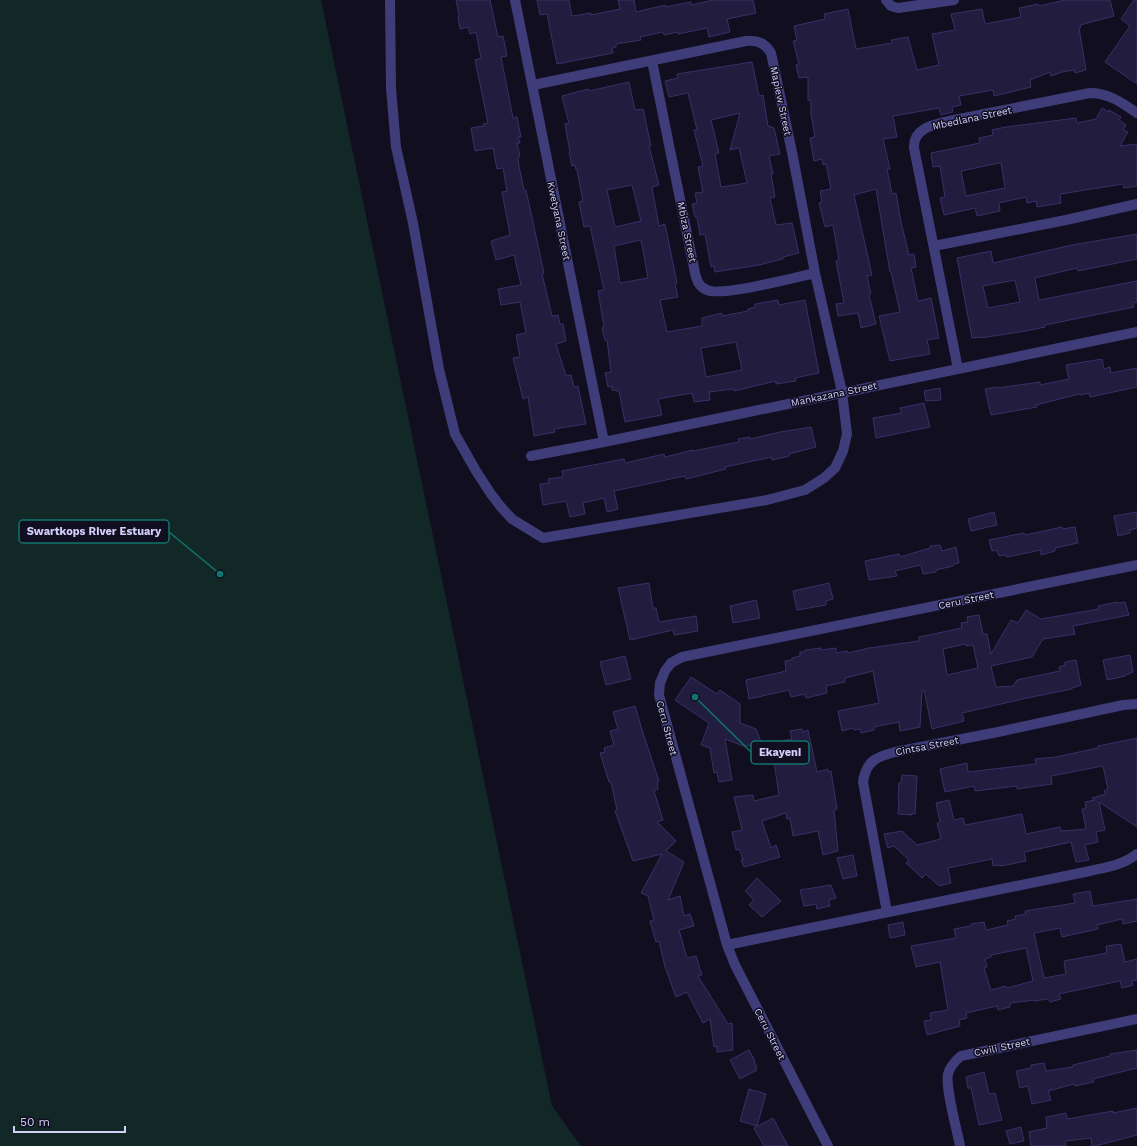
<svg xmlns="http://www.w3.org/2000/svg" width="1137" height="1146" viewBox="0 0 1137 1146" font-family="'Work Sans',sans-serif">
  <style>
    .green { fill: #122827 }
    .building { fill: #221c3e; stroke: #393068; fill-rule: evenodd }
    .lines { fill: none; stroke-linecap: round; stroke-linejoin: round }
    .minor { stroke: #3e3d7a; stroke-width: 10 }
    .labels { text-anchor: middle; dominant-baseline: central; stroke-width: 3; stroke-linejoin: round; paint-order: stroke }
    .street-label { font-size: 10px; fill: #d3cffb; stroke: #110e1f }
    .leader { fill: none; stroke: #0f766e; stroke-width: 1.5 }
    .callout-dot { fill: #0f766e; stroke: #110e1f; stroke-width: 1.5 }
    .callout { fill: #110e1f; stroke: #0f766e; stroke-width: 1.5 }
    .callout-label { font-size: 11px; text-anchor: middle; font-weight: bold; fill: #d3cffb }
  </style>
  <rect width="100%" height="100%" fill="#110e1f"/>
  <path class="green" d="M0,0H321L552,1106L581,1146H0Z"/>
  <path class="building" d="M456,0H490L498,37L503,36L507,56L501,57L513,118L517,117L521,137H518L520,143H517L520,156L518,157L519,166L524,190H526L544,273L542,274L549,303L552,316L558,315L560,324H563L566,341L556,344L566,376L571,375L574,387L578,386L586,424L554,429L555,432L534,436L528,397L523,399L513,358L520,357L516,335L526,333L520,302L501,305L498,289L521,285L514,255L496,260L491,241L510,235L502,192L507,191L503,168L497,169L493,148L475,151L471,128L484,126L483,124L488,123L475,60L481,58L476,32L470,34L468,27L460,29L458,17L459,16Z
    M537,0H569L572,16L591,13V15L620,9L618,0H634L636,12L665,5V7L691,2V5L713,0H753L756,13L727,19L730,32L709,37L707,28L678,34V32L664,35L663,32L640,37L641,40L616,44V47L612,48L613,53L557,64L547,14L540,15Z
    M1065,0H1110L1114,16L1080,25L1081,27L1079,28L1086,70L1075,73L1074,70L1062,72L1051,76L1050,72L1030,80L1031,87L994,96L993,90L959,96L961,105L952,107L953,112L941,115L939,108L893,116L897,137L883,139L890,169H887L892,194L896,193L901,222L909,255L914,254L916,267L911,268L918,301L931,298L939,338L927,340L930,354L890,361L879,316L900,312L891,272H890L876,189L854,195L872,275L867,276L871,294L869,295L876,324L861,328L858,313L838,316L836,304L844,303L836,261L839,260L833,225L825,227L819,203L822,202L820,191L831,189L826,164L823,165L822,159L814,161L810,138L815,137L811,114V100H808V77L799,78L796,65L799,64L793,41L797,40L794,26L825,19L824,14L848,9L856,49L892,43L891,40L908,37L917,70L939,65L932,34L955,30L951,14L982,9L985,24L1021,17L1019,8L1038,4L1039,6Z
    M1134,0H1137V84L1105,62L1130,26L1121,19Z
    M752,62L759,96L763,95L768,126L774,128L780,154L769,156L773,174H771L775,197L770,198L776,225L792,223L799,253L783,257V259L759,265L715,272L714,266L711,267L705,234L700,235L697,217H695L692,204L697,203L695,193L703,192L698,167L703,166L694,130H697L688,93L669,97L665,81L678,78L677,74ZM740,113L730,150L739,148L747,183L721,187L715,154L719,153L711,120Z
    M629,82L635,110L643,109L651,146H649L659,185L652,187L659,226L665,224L677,283L675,284L678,297L660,300L667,332L702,326V318L722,313V316L748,311V309L755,307V304L778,300L779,305L805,300L819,373L795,378L796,381L776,384V381L734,391V389L709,392L710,400L694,402L692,393L658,399L662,415L625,422L619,391L612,390V386L608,387L605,373L611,372L607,340H605L602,328L604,327L598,291L604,290L590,226L584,227L579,202L583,201L577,170H576L575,165L572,166L569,152H570L565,124L569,123L562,96L588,89L589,91ZM632,185L641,221L615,227L607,190ZM641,240L648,278L620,283L614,246ZM736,342L742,370L706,377L701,348Z
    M1102,108L1108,112L1109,110L1121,117L1119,120L1126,125L1123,130L1128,132L1120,146L1137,144V186L1124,188L1123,184L1060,194L1061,203L1037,207L1036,201L1027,203L1026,197L999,203L1000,211L977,216L975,208L944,215L940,198L945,197L940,166L933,167L931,153L980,143L979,138L993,135L992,130L1006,127L1076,118L1077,123L1096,119ZM999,163H1001L1005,188L966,196L961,171Z
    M1137,234V259L1078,271L1077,268L1035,278L1039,300L1137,281V302L1133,303L1134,307L1045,325V327L1026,331L980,338L979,337L972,338L957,258L991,251L993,263L1072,245ZM1015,280L1020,302L988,308L983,286Z
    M1102,359L1104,369L1110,367L1111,373L1137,368V387L1090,397L1089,393L1080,395L1079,394L1036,405L1037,407L991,415L985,389L996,387L997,388L1004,387L1040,382V385L1069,379L1066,365Z
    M940,388L941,400L926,401L924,391Z
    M924,403L930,427L876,438L873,418L902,413L900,408Z
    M811,427L816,447L789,454V456L772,460V457L725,467L726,469L686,479L685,476L614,491L618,509L607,512L604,498L583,503L585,514L570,517L566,501L543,505L540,484L549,483L548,479L563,477L562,471L624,459L625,463L664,454L665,457L693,450V451L739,442L738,439L750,437V439L780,432Z
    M994,512L997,525L971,531L968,519Z
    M1137,512V528L1130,530V533L1118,536L1114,516Z
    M1062,527V529L1075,527L1078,543L1055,548V551L1041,555V550L1007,557L1006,555L999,556L997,550L992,551L989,540L1024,533L1025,535L1030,534Z
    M940,545L942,551L956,547L959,563L954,564L953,566L936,570V572L923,574L921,565L895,571L897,576L869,580L865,561L899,554L900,557L930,548V546Z
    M649,583L653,608H656L659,622L696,616L698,631L674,635L673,630L630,640L618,588Z
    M829,583L833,599L826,601V605L797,610L793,591Z
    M756,600L760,618L733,623L730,606Z
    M1118,602L1119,603L1125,602L1129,615L1073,626L1075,634L1043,639L1032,657L991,666L996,687L1013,686L1017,680L1060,671L1059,667L1065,665V662L1076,660L1081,685L1072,688V689L1027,698L962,713L964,721L932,729L924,690H922L920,727L900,731L899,722L874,727V730L861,733L860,729L854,730L853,728L842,731L838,711L879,703L873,671L845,678V682L826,686L827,693L806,698L805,694L791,697L789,690L749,699L746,680L786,671L785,661L792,660V658L800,656V652H805V650L821,648V650L836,648V653L847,651L848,653L869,648L919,641V637L962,628L961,623L968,622L967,617L979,615L983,634H987L991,654L1011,620L1018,623L1026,610L1041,619L1099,609L1098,606ZM965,644L966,646L973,645L978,668L947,675L943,649Z
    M1130,655L1133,672L1125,675V676L1107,680L1103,660Z
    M625,656L631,679L606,685L600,662Z
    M691,677L717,694L720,690L740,704V723L756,729L761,742L754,747L747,745L746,747L725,739L732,780L719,782L717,772L714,773L710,748L701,745L709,723L675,700Z
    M635,706L642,730L659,781L657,782L658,789L654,791L663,820L657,822L676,841L666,851L684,862L668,900L680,896L684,916L690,914L694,926L679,930L687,958L696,956L702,975L698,976L728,1024L732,1023L733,1050L717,1052V1046L714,1047L710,1019L703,1023L687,992L676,997L665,967L659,941L656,942L650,921L654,920L648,896L641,893L662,854L633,861L615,811L617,810L611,782H609L600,753L605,752L604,748L614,745L610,731L618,729L613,712Z
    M802,729L803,732L808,730L817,772L828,769V772L831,771L837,809L834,810L838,851L823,855L818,831L793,836L790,818L787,819L786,813L762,821L771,848L776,845L780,857L744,867L741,860L744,859H743L739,849L736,850L732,832L742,830L734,797L753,795L754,801L779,795L771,743L792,739L790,731Z
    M1137,738V827L1099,802L1105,830L1096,832L1098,842L1085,845L1089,860L1076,862L1071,842L1024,852L1026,861L1001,866L1000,865L993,866L992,859L948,868L951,883L939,886L926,874L922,878L906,863L909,860L894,846L888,848L884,834L902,831L917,845L941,839L937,823L940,822L936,803L949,800L954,820L963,818L965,825L1022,814L1026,834L1060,827L1061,831L1086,829L1082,809L1086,808L1085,802L1095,800L1092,798L1106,794L1104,791L1108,789L1103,766L1051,776L1052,784L1017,789V786L975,791L974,786L945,792L940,769L967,763L968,772L1036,764L1035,759L1056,757L1098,748V746Z
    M902,775L917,776L915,814L912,813V815L898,814L899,800L898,799L899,783H901Z
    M853,855L857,876L843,879L837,858Z
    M757,878L781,901L762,917L749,905L754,900L745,891Z
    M831,885L836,898L829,900L830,906L817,909L816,904L804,906L800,890Z
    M1090,891L1093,906L1137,899V921L1123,924L1122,919L1097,925L1098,929L1062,937L1060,928L1034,933L1044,978L1066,974L1064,961L1107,953L1106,946L1121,944L1125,962L1137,959V980L1132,981L1133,985L1122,988L1120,981L1059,994L1061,999L1050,1002L1048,999L1034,1001V1000L1010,1003V1007L998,1010L997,1006L966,1013L967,1018L959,1020L960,1026L927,1035L924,1021L931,1020L930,1013L948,1010L940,962L916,967L911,946L956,938L954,929L971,926V924L984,922L986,930L1008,925L1007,921L1016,919L1015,916L1026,914L1025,911L1075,903L1073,894ZM1026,948L1033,981L1007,988L1006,986L991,990L984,968L987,967L985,959L991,957V955Z
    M903,922L905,935L890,938L888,925Z
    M749,1050L755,1061L754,1062L757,1067L755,1068L757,1070L740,1079L730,1060Z
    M1137,1050V1068L1093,1079L1094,1082L1075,1086L1074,1084L1048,1091L1051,1100L1032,1104L1028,1086L1020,1088L1016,1071L1031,1068V1065L1044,1063L1046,1071L1073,1067V1065L1110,1056V1054Z
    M984,1072L989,1094L995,1093L1002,1120L979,1125L971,1088H968L966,1077Z
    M749,1089L766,1094L757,1126L740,1121Z
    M1137,1108V1135L1095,1146H1092L1091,1138L1065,1141L1066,1146H1031L1029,1132L1047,1128L1046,1117L1066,1113L1067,1119L1113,1111V1113Z
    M773,1118L788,1146H764L754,1128Z
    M1021,1127L1024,1141L1010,1144L1006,1131Z"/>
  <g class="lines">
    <path class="minor" d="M390,0L391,88L396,147L413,223L439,369L455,434L476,471L491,494L501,507L512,519L543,538L767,500L805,490L824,478L835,468L843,451L847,434L842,392L815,273L792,152L771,53C765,43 758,40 746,41L533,85
      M515,0L604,442
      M886,0L891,6L898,8L954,0
      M652,61L695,273C697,281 699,287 707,290C720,297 797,277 815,273
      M934,246L1066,220L1137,204
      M958,369L914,148C913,128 933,125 949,121L1090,93C1109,93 1122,103 1137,113
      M531,456L604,442L1137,332
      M887,912L863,782C866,761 876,757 895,752L998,732L1123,705L1137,704
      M727,945L1090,871C1107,867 1123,865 1137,854
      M828,1146L735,965L727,945L659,695L660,683L665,671L671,663L682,657L1137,565
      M960,1146C957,1130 945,1087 948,1074C950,1066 955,1061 961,1056L1137,1019"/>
  </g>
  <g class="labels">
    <g class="street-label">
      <text transform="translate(781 101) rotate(78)">Mapiew Street</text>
      <text transform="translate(972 118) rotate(-12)">Mbedlana Street</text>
      <text transform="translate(559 221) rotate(78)">Kwetyana Street</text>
      <text transform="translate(687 232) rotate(78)">Mbiza Street</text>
      <text transform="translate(834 394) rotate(-12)">Mankazana Street</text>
      <text transform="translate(966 600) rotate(-12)">Ceru Street</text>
      <text transform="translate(667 728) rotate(75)">Ceru Street</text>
      <text transform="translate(927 746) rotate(-11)">Cintsa Street</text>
      <text transform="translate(770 1034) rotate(63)">Ceru Street</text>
      <text transform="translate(1002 1047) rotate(-12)">Cwili Street</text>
    </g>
  </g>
  <path class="leader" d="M220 574L169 532M695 697L751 752"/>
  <g class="callout-dot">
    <circle cx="220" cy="574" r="4"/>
    <circle cx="695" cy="697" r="4"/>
  </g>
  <g class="callout">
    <rect x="19" y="520" width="150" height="23" rx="4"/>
    <rect x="751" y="741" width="58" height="23" rx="4"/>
  </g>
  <g class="callout-label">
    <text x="94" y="535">Swartkops River Estuary</text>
    <text x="780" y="756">Ekayeni</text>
  </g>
  <path d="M14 1126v6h111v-6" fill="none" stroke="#d3cffb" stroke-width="2"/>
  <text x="20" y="1126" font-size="12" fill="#d3cffb" stroke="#110e1f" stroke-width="3" paint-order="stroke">50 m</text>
</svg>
